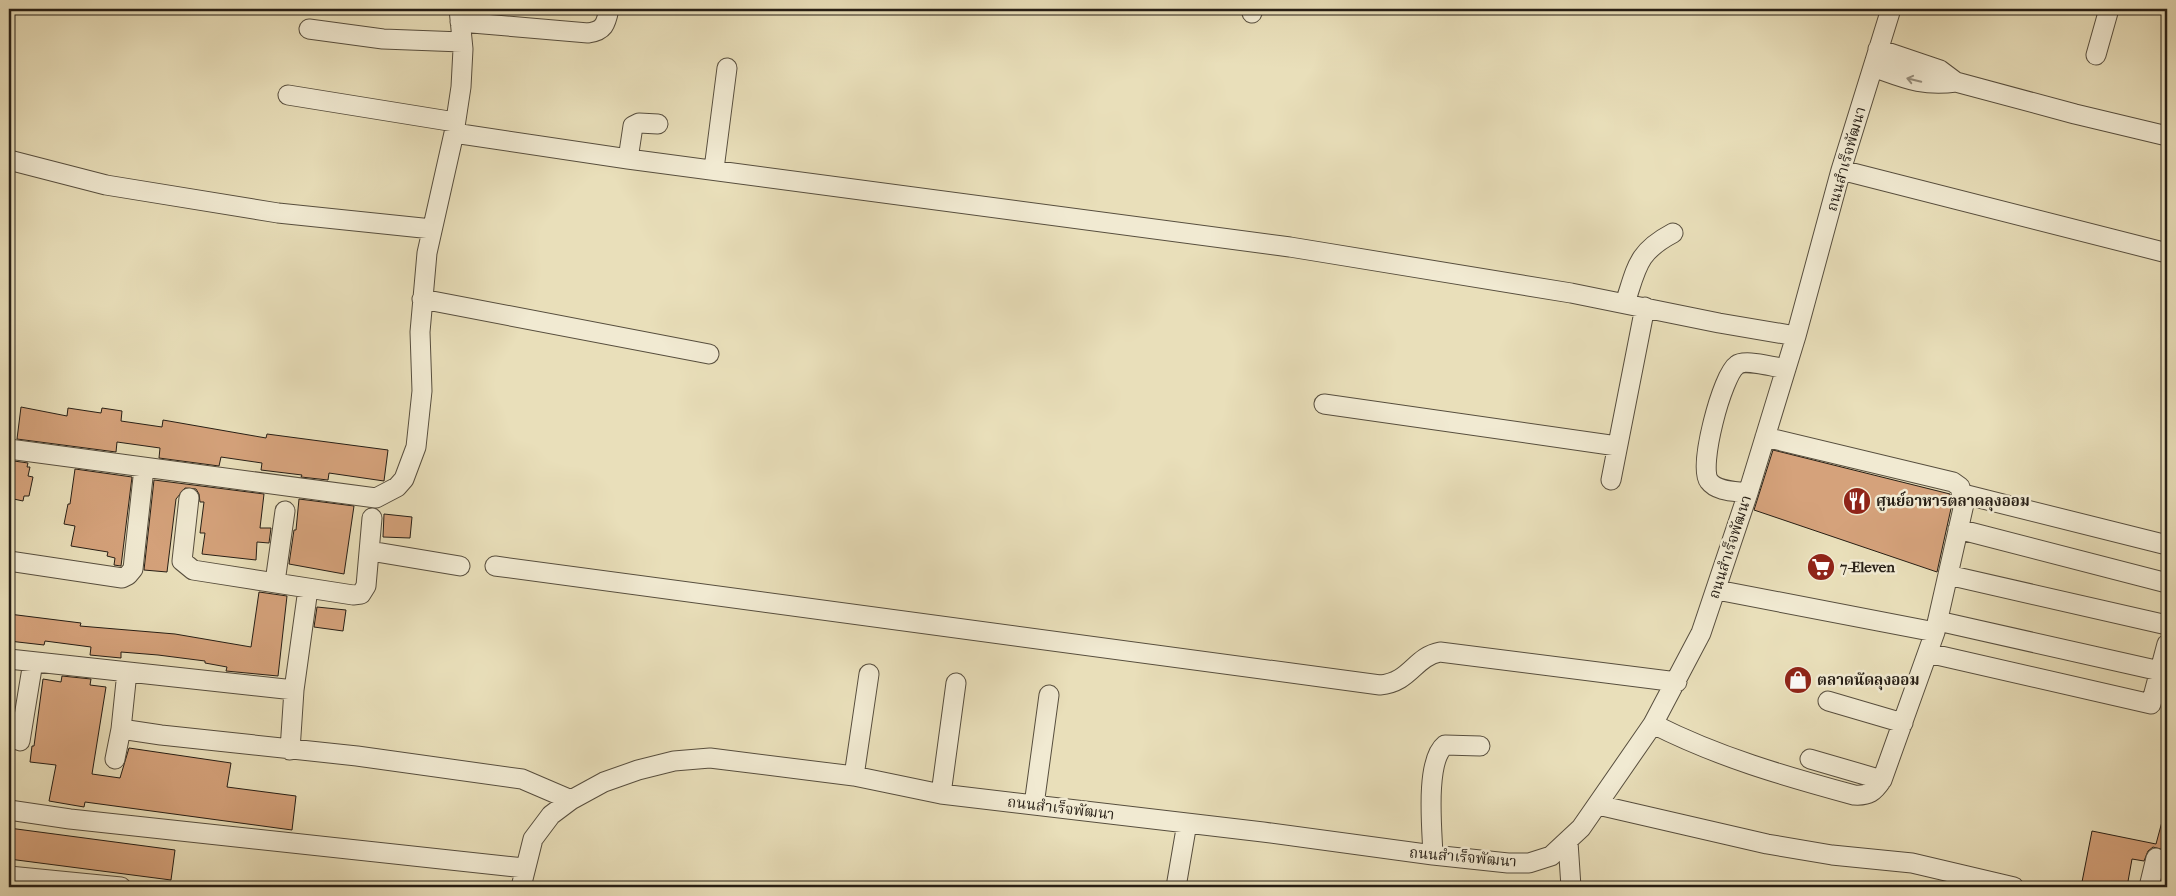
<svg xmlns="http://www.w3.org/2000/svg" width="2176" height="896" viewBox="0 0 2176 896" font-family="'IM FELL French Canon','Noto Serif Thai',serif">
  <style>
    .building { fill: #d5a27b; stroke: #261e15 }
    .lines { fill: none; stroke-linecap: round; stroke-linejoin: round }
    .minor-casing { stroke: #574e3e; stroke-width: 21 }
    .minor { stroke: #f1ead2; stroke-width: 19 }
    .oneway { stroke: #968e7d }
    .labels { text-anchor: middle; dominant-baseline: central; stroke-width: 5; stroke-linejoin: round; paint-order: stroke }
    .street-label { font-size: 15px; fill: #261e15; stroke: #f1ead2 }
    .poi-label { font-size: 15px; font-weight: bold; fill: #261e15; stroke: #f1ead2; text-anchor: start }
  </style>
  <rect width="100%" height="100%" fill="#e9dfba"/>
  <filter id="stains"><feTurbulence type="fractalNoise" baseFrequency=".004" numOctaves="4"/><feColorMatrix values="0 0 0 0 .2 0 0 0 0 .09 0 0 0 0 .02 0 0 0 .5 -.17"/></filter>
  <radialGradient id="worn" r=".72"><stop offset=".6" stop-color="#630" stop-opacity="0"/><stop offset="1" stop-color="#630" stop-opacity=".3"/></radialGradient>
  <path class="building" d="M21,407L67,416L68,408L101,413L102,408L122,411L121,421L162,427L163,420L266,438L267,434L388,450L384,481L329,473L328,480L301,477L302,475L261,470L262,463L221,457L219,466L159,458L160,448L117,442L116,452L17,439Z
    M1773,450L1950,494L1952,504L1937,572L1754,510Z
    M14,461L28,463L27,467H30L28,476L33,477L29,496H24L23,501L9,498V463L13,464Z
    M75,469L132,477L121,566L114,565L115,558L107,556L108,552L71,546L75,526L64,524L68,504H70Z
    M154,480L264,494L260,528H271L269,543L257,542L256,560L202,554L205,533H200L204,502H200L199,494L196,489L185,488L176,499L167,572L144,570Z
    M299,499L354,506L344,574L289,564L294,530H296Z
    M384,514L412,517L410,538L383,537Z
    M259,592L287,596L278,676L226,671L227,667L205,663V661L158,655L121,652V658L90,655L91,647L45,641L44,645L9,641V614L81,623L80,626L175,634L251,647Z
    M317,607L346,610L343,631L314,627Z
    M62,676L91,679L90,685L106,687L92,774L120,778L129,748L231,763L227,787L296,796L292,830L85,802L84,807L49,801L56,765L30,762L32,746H34L43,679L61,682Z
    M2163,818H2167V866L2164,850L2153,847L2148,851L2144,861L2132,859L2127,887H2081L2092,831L2156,844Z
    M9,828L175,850L171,880L9,859Z"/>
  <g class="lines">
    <defs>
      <path id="minor" d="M1252,13L1253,9
        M460,22L588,33C604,31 606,24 609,9
        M309,29L383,39L462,42
        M1878,49L1940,70L1956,82L2075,114L2167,136
        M2096,55L2109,9
        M1873,67C1904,78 1923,87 1956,82
        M288,95L455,122
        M454,133L628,159L1290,247L1571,293L1719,323L1796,336
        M628,159L633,126L639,123L658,124
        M9,160L106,185L278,213L432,229
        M714,169L727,68
        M1841,170L2167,253
        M422,299L709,354
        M1625,303C1637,267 1637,252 1673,233
        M1324,404L1617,446
        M9,449L376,498L397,487L404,479L416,447L422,391L420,332L427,253L454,133L461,87L463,49L459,9
        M1611,480L1645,307
        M1748,493C1736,491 1717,492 1709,481C1698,468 1722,375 1737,365C1744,359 1775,367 1786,369
        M1963,494L2167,545
        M189,498L182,561L193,570L353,595L361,594L366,586L372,518
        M1958,529L2167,583
        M370,551L460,566
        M9,561L122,578L128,575L133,569L144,468
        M495,566L1380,685C1411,682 1414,657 1440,652L1677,682
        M1948,575L2167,625
        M275,582L285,511
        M1717,590L1935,632L1964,504L1960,487L1953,482L1765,437
        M1938,621L2160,671
        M1928,653L2151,704L2167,644
        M9,659L294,690
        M127,672L121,729L161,735L357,756L522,779L571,800
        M1828,701L1903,723
        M1653,724C1718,757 1784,776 1854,795C1869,796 1874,792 1882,780L1935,632
        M20,741L33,662
        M290,750L294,690L308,589
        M115,759L121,729
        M1810,759L1882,780
        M854,776L869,674
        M941,794L956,683
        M1034,805L1049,695
        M1598,805L1767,844L1832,855L1912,863L2014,887
        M9,810L70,819L524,868
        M1568,842L1571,887
        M1433,855C1432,829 1425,761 1445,745L1480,746
        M9,876L121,887
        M521,887L533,839L551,815L571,800L604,782L638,770L674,761L710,758L854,776L941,794L1263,832L1433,855L1508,863H1529L1551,856L1581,828L1653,724L1701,633L1748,493L1796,336L1841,170L1891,9
        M1176,887L1187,823
        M2149,887L2156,858"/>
    </defs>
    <use href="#minor" class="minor-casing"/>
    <use href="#minor" class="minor"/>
  </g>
  <defs><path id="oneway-shaft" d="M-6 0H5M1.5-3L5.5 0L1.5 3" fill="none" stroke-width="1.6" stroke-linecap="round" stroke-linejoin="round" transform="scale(1.25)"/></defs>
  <use class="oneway" href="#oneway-shaft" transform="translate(1914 80) rotate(-166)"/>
  <defs>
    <symbol id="restaurant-disc" viewBox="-11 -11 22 22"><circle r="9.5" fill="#8f2418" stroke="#f1ead2"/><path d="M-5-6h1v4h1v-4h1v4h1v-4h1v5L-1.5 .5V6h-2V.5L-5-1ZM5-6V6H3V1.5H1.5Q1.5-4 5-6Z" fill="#fff"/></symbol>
    <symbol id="supermarket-disc" viewBox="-11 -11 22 22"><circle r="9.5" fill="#8f2418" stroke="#f1ead2"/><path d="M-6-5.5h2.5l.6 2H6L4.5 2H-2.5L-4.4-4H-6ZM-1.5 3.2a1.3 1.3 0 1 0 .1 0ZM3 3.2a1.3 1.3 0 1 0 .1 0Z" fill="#fff"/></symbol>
    <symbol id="shop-disc" viewBox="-11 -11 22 22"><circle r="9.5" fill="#8f2418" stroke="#f1ead2"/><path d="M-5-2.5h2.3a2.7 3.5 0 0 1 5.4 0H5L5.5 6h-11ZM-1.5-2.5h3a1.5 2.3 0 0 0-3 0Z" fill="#fff"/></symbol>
  </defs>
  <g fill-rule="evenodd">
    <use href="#restaurant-disc" x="1841" y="485" width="32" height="32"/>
    <use href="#supermarket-disc" x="1805" y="551" width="32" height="32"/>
    <use href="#shop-disc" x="1782" y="664" width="32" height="32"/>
  </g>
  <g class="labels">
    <g class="street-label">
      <text transform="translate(1846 159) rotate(-74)">ถนนสำเร็จพัฒนา</text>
      <text transform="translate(1730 547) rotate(-72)">ถนนสำเร็จพัฒนา</text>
      <text transform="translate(1061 808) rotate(7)">ถนนสำเร็จพัฒนา</text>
      <text transform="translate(1463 857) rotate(5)">ถนนสำเร็จพัฒนา</text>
    </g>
    <g class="poi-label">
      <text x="1876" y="501">ศูนย์อาหารตลาดลุงออม</text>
      <text x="1840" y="567">7-Eleven</text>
      <text x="1817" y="680">ตลาดนัดลุงออม</text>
    </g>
  </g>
  <rect width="2176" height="896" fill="none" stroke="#e9dfba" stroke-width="30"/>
  <rect x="10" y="10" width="2156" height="876" fill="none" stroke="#261e15" stroke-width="2.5"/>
  <rect x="15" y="15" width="2146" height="866" fill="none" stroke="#261e15"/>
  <rect width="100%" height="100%" filter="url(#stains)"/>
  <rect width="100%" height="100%" fill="url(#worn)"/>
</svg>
